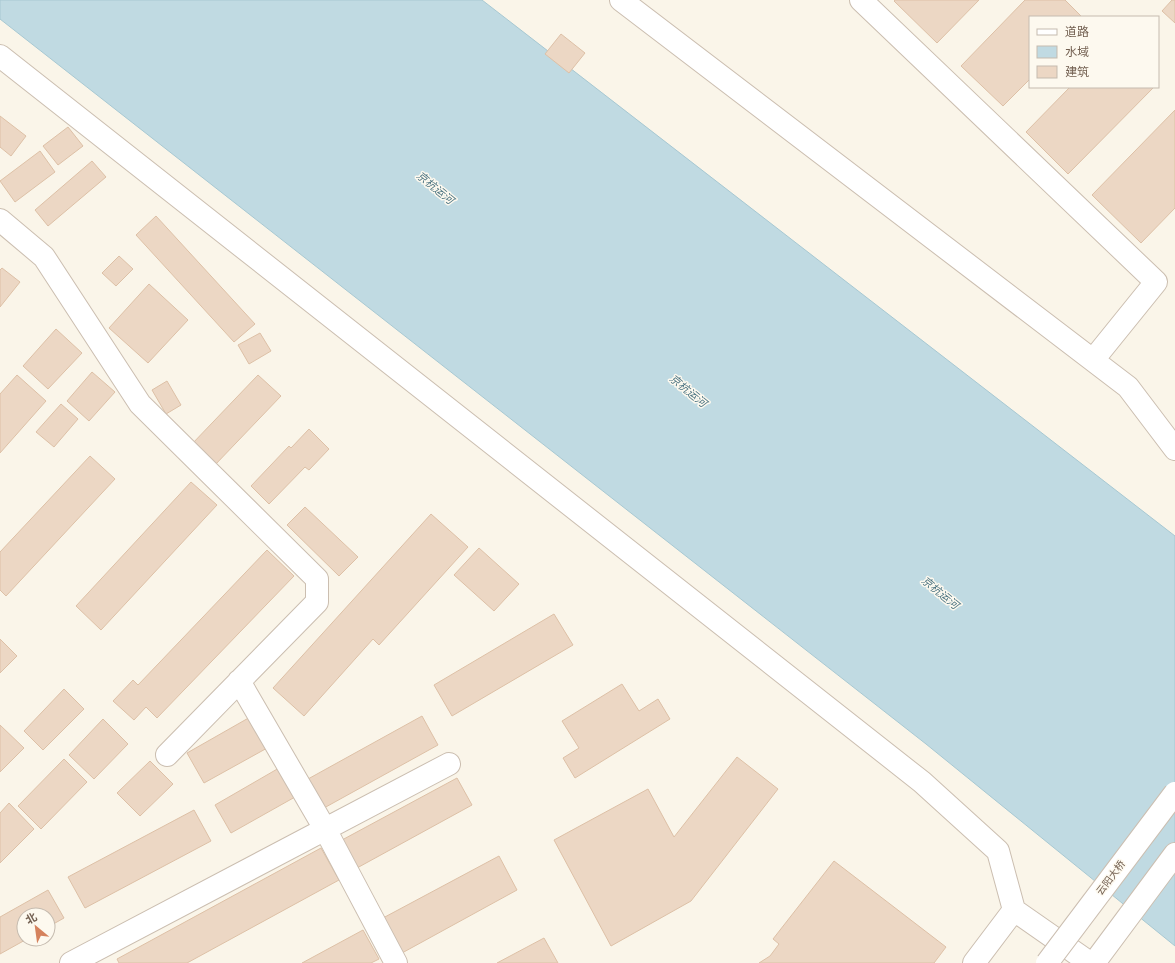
<svg xmlns="http://www.w3.org/2000/svg" width="1175" height="963" viewBox="0 0 1175 963" font-family="'Source Sans 3','Noto Sans SC',sans-serif">
  <style>
    .water { fill: #c0dae2; stroke: #a7c8d2 }
    .building { fill: #ecd7c4; stroke: #ddc0a6 }
    .lines { fill: none; stroke-linecap: round; stroke-linejoin: round }
    .minor-casing { stroke: #cbbeb0; stroke-width: 24 }
    .minor { stroke: #fff; stroke-width: 22 }
    .minor-bridge-casing { stroke: #cbbeb0; stroke-width: 24; stroke-linecap: butt }
    .minor-bridge { stroke: #fff; stroke-width: 22 }
    .labels { text-anchor: middle; dominant-baseline: central; stroke-width: 3; stroke-linejoin: round; paint-order: stroke }
    .street-label { font-size: 10px; fill: #725f50; stroke: #fdf9ef }
    .water-label { font-size: 11px; font-style: italic; fill: #4c7482; stroke: #fdf9ef }
  </style>
  <rect width="100%" height="100%" fill="#faf5e9"/>
  <path class="water" d="M0,0H482L1175,536V946L926,744L0,19Z"/>
  <path class="building" d="M895,0H979L937,43L894,1Z
    M1025,0H1065L1082,17H1030V79L1003,106L961,66Z
    M1172,0H1175V23L1162,11Z
    M561,34L585,53L569,73L545,54Z
    M1070,87H1154L1068,174L1026,132Z
    M1175,110V208L1141,243L1092,195Z
    M0,116L26,136L11,156L0,147Z
    M68,127L83,146L58,165L43,146Z
    M40,151L55,172L15,202L0,181Z
    M92,161L106,177L48,226L35,210Z
    M156,216L255,324L234,342L136,235Z
    M119,256L133,269L116,286L102,273Z
    M2,268L20,282L0,307V270Z
    M149,284L188,320L148,363L109,328Z
    M56,329L82,353L48,389L23,366Z
    M260,333L271,351L249,364L238,345Z
    M92,372L115,392L89,421L67,401Z
    M17,375L46,401L0,453V394Z
    M258,375L281,396L214,466L191,445Z
    M167,381L181,405L166,414L152,390Z
    M61,404L78,419L54,447L36,432Z
    M309,429L329,449L309,470L305,467L269,504L251,486L289,446L291,448Z
    M90,456L115,479L6,596L0,590V552Z
    M191,482L217,505L101,630L76,606Z
    M305,507L358,557L339,576L287,525Z
    M431,514L468,547L379,645L373,639L304,716L273,688Z
    M479,548L519,584L494,611L454,575Z
    M267,550L294,576L157,718L146,707L134,720L113,701L133,680L138,685Z
    M554,614L573,645L452,716L434,685Z
    M0,639L17,656L0,673Z
    M622,684L639,711L658,699L670,719L575,778L563,758L579,748L562,721Z
    M64,689L84,709L43,750L24,731Z
    M252,716L269,747L204,783L187,753Z
    M422,716L438,745L324,808L308,779Z
    M103,719L128,744L94,779L69,755Z
    M0,725L24,748L0,772Z
    M737,757L778,789L691,901L611,946L554,840L648,789L674,837Z
    M64,759L87,782L41,829L18,806Z
    M150,761L173,784L140,816L117,793Z
    M279,768L295,797L231,833L215,805Z
    M457,778L472,805L357,868L342,840Z
    M9,803L34,829L0,863V813Z
    M194,810L211,841L85,908L68,877Z
    M321,848L339,880L187,963H119L117,959Z
    M499,856L517,890L402,953L383,918Z
    M834,861L946,947L934,963H759L770,956L779,944L773,939Z
    M48,890L64,918L48,927V915H24V939H27L0,954V917Z
    M363,930L379,959L371,963H302Z
    M544,938L558,963H497Z"/>
  <g class="lines">
    <defs>
      <path id="minor" d="M621,0L1128,387L1175,449
        M861,0L1156,282L1093,360
        M0,56L922,782L998,851L1014,910L1090,963
        M0,220L44,257L140,404L317,579V602L167,755
        M239,681L325,829L396,963
        M71,963L449,764
        M974,963L1014,910
        M1094,963L1175,854"/>
    </defs>
    <use href="#minor" class="minor-casing"/>
    <use href="#minor" class="minor"/>
    <defs>
      <path id="minor-bridge" d="M1047,963L1175,793"/>
    </defs>
    <use href="#minor-bridge" class="minor-bridge-casing"/>
    <use href="#minor-bridge" class="minor-bridge"/>
  </g>
  <g class="labels">
    <g class="street-label">
      <text transform="translate(1111 878) rotate(-53)">云阳大桥</text>
    </g>
    <g class="water-label">
      <text transform="translate(435 188) rotate(39)">京杭运河</text>
      <text transform="translate(688 391) rotate(39)">京杭运河</text>
      <text transform="translate(940 593) rotate(39)">京杭运河</text>
    </g>
  </g>
  <rect x="1029" y="16" width="130" height="72" fill="#fdf9ef" stroke="#c5bbaf"/>
  <rect x="1037" y="29" width="20" height="6" fill="#ffffff" stroke="#c5bbaf"/>
  <text x="1065" y="36" font-size="12" fill="#725f50">道路</text>
  <rect x="1037" y="46" width="20" height="12" fill="#c0dae2" stroke="#c5bbaf"/>
  <text x="1065" y="56" font-size="12" fill="#725f50">水域</text>
  <rect x="1037" y="66" width="20" height="12" fill="#ecd7c4" stroke="#c5bbaf"/>
  <text x="1065" y="76" font-size="12" fill="#725f50">建筑</text>
  <g transform="translate(36 927) rotate(331)"><circle r="19" fill="#fdf9ef" stroke="#c5bbaf"/>
  <path d="M0-3L7 15L0 10L-7 15Z" fill="#d5825d"/>
  <text y="-6" font-size="11" font-weight="bold" text-anchor="middle" fill="#725f50">北</text>
  </g>
</svg>
